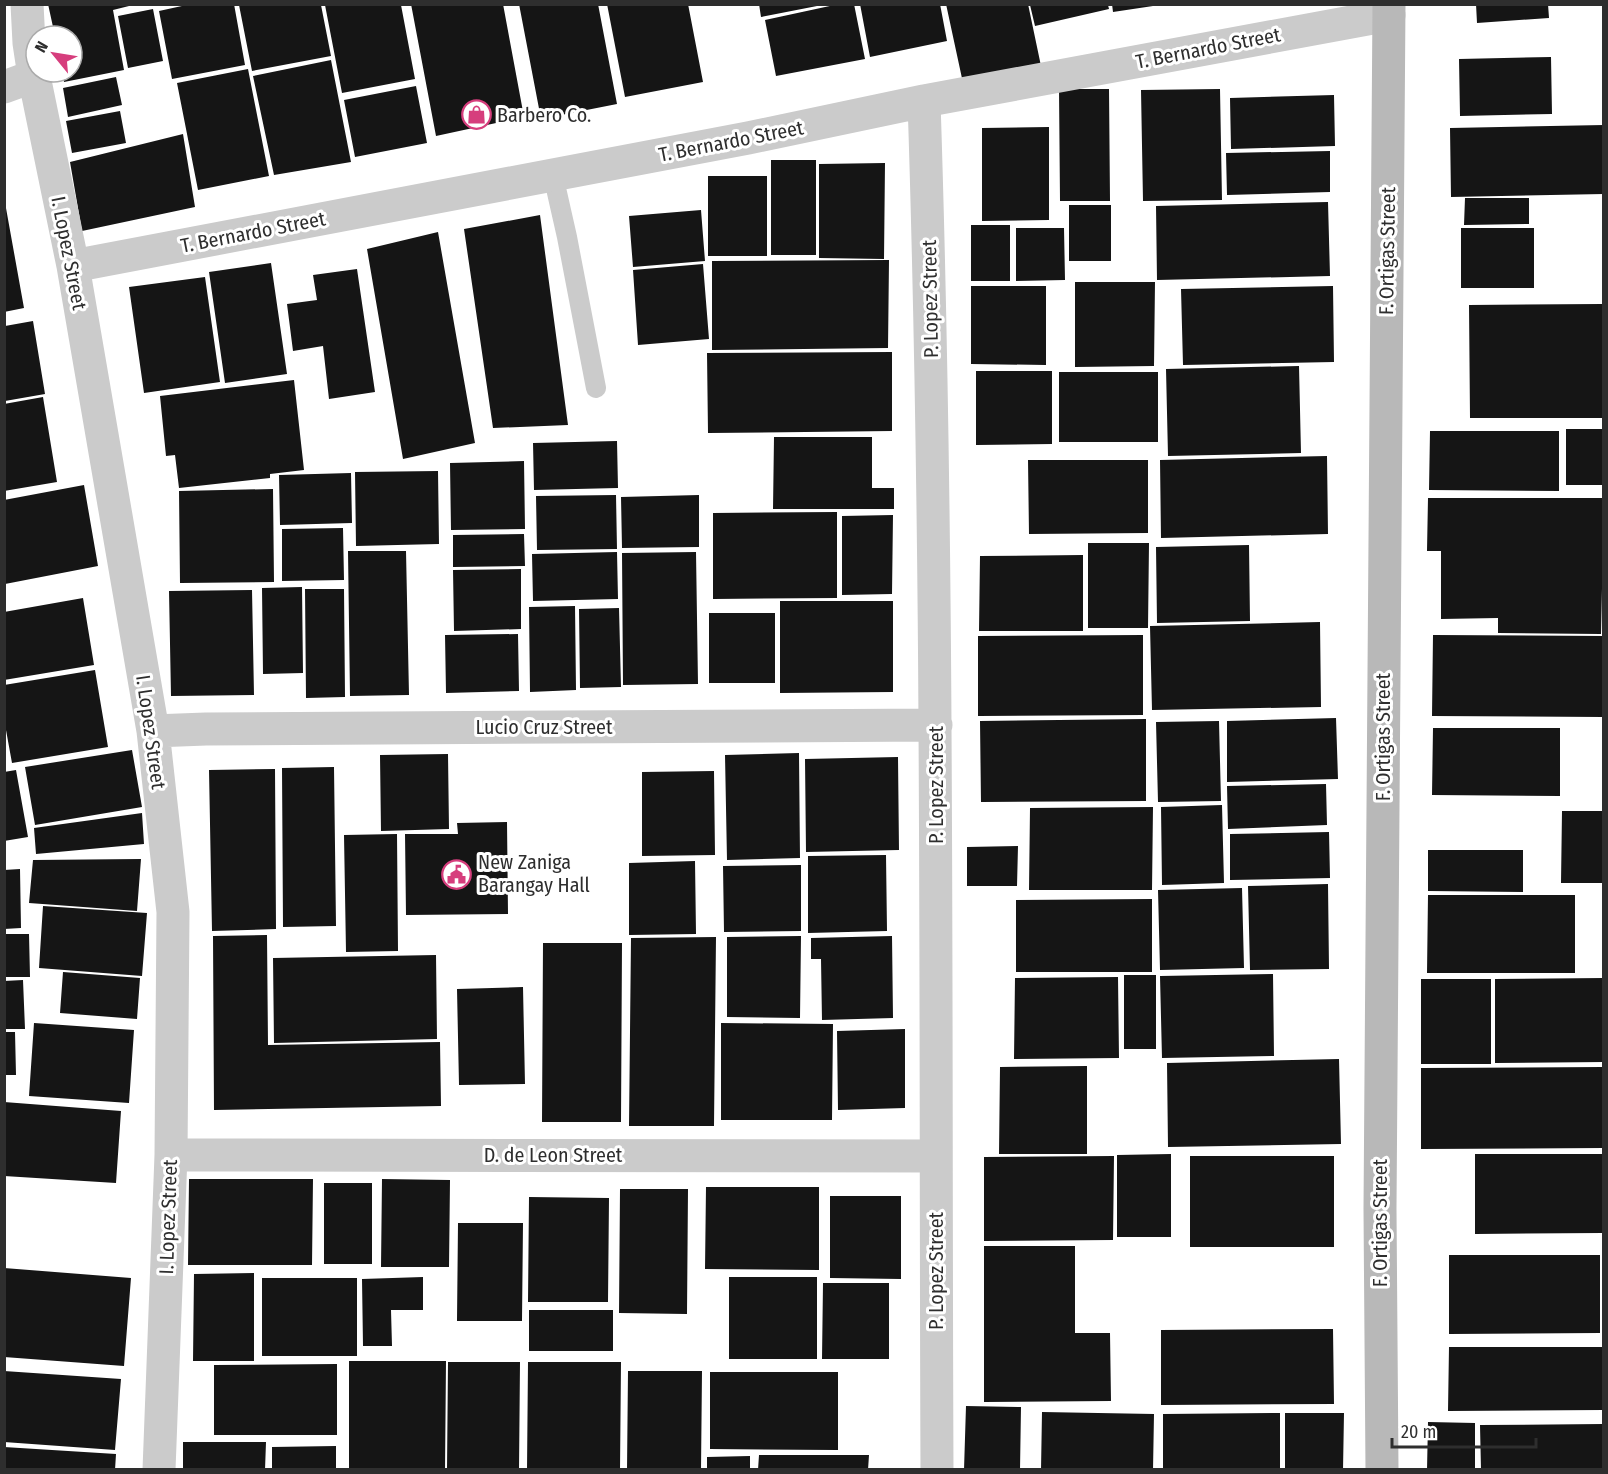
<svg xmlns="http://www.w3.org/2000/svg" width="1608" height="1474" viewBox="0 0 1608 1474" font-family="'Fira Sans Condensed',sans-serif">
  <style>
    .building { fill: #151515 }
    .lines { fill: none; stroke-linecap: round; stroke-linejoin: round }
    .lane { stroke: #cbcbcb; stroke-width: 20 }
    .street { stroke: #cbcbcb; stroke-width: 33 }
    .secondary { stroke: #b8b8b8; stroke-width: 33 }
    .labels { text-anchor: middle; dominant-baseline: central; stroke-width: 6; stroke-linejoin: round; paint-order: stroke }
    .street-label { font-size: 20px; fill: #2e2e2e; stroke: #fff }
    .poi-label { font-size: 20px; fill: #2e2e2e; stroke: #fff; text-anchor: start }
  </style>
  <rect width="100%" height="100%" fill="#fff"/>
  <path class="building" d="M48,4H137L113,10L124,70L64,82L62,72H72V36H55Z
    M191,4H234L245,65L172,79L159,11Z
    M411,4H503L524,117L436,136Z
    M519,4H598L617,104L541,119Z
    M607,4H688L703,82L625,97Z
    M759,4H817V6L761,17Z
    M839,4H854L865,59L776,76L765,20Z
    M860,4H940L947,41L870,57Z
    M946,4H1028L1041,66L963,83Z
    M1112,4H1153V6L1113,12Z
    M1476,4H1548L1549,18L1477,23Z
    M239,5H321L331,56L252,71Z
    M325,5H401L415,79L342,93Z
    M1030,5H1108L1109,9L1035,26Z
    M153,9L163,61L128,68L118,16Z
    M1551,57L1552,114L1460,116L1459,59Z
    M331,60L351,162L274,175L253,76Z
    M248,69L269,176L198,190L177,83Z
    M116,77L122,105L68,117L63,88Z
    M416,86L427,143L355,157L344,100Z
    M1059,89H1109L1110,201H1060Z
    M1220,89L1222,200L1143,201L1141,90Z
    M1334,95L1335,146L1231,149L1230,98Z
    M120,111L126,143L72,153L66,121Z
    M1604,125V194L1451,197L1450,128Z
    M1049,127V220L982,221V128Z
    M183,134L195,207L82,231L70,162Z
    M1330,151V192L1227,195L1226,153Z
    M771,160H816V255H771Z
    M885,163L884,259L819,258V164Z
    M708,176H767V256H708Z
    M4,197L24,308L4,312Z
    M1465,198H1529V224L1464,225Z
    M1328,202L1330,276L1157,280L1156,206Z
    M1069,205H1111V261H1069Z
    M701,210L705,261L633,267L629,216Z
    M540,215L568,425L493,428L464,229Z
    M971,225H1010V281H971Z
    M1016,228H1064L1065,280L1016,281Z
    M1461,228H1534V288H1461Z
    M438,232L475,443L403,459L367,249Z
    M889,260L888,348L712,350V261Z
    M271,263L287,374L225,383L209,272Z
    M703,264L709,339L638,345L633,270Z
    M357,269L375,392L329,399L323,346L293,351L287,304L317,300L313,275Z
    M205,277L220,382L144,393L129,287Z
    M1075,282H1155L1154,366L1075,367Z
    M971,286H1046V365L971,364Z
    M1333,286L1334,362L1183,365L1181,289Z
    M1602,304V418H1470L1469,305Z
    M33,321L45,394L5,401V326Z
    M892,352V431L708,433L707,353Z
    M1299,366L1301,453L1168,456L1166,369Z
    M976,371H1052V444L976,445Z
    M1059,372H1158V442H1059Z
    M294,380L304,470L270,474V478L179,488L175,455L166,456L160,396Z
    M43,397L57,482L4,491V404Z
    M1566,429H1604V485H1566Z
    M1430,431H1559V491L1429,490Z
    M774,437H872V488H894V509H773Z
    M617,441L618,488L534,490L533,443Z
    M1327,456L1328,534L1161,538L1160,460Z
    M1028,460H1148V533L1029,534Z
    M524,461L525,529L451,530L450,463Z
    M438,471L439,544L356,546L355,472Z
    M351,473L352,523L280,525L279,475Z
    M84,485L98,566L5,584L4,500Z
    M273,489L274,582L180,583L179,491Z
    M616,495L617,549L537,550L536,496Z
    M699,495V547L622,548L621,497Z
    M1428,498H1604L1601,634L1498,633V618L1441,619V551H1427Z
    M837,512V598L713,599V513Z
    M893,515L892,594L842,595V516Z
    M343,528L344,580L282,581V529Z
    M524,534L525,566L453,567V535Z
    M1088,543H1149L1148,628H1088Z
    M1249,545L1250,621L1157,623L1156,547Z
    M348,551H406L409,695L350,696Z
    M617,552L618,599L533,601L532,554Z
    M696,552L698,684L623,685L622,553Z
    M1083,555V631H979L980,556Z
    M521,569V629L454,631L453,570Z
    M302,587L303,673L263,674L262,588Z
    M305,589H344L345,697L306,698Z
    M252,590L254,695L171,696L169,591Z
    M83,598L94,665L4,680V612Z
    M780,601H893V692L780,693Z
    M575,606L576,690L530,692L529,607Z
    M619,608L621,687L580,688L579,609Z
    M709,613H775V683H709Z
    M1320,622L1321,707L1152,710L1150,626Z
    M518,634L519,691L446,693L445,635Z
    M1143,635V715L978,716V636Z
    M1433,635L1604,636V717L1432,716Z
    M95,670L108,747L12,763L4,719V685Z
    M1336,718L1338,779L1227,782V721Z
    M1146,719V801L981,802L980,721Z
    M1219,721L1221,801L1158,802L1156,722Z
    M1433,728H1560V796L1432,795Z
    M132,750L142,807L35,825L25,767Z
    M799,753L800,858L727,860L725,755Z
    M448,754L449,829L381,831L380,755Z
    M898,757L899,850L806,852L805,759Z
    M334,767L336,926L283,927L282,768Z
    M275,769L276,929L212,931L209,770Z
    M16,770L28,837L4,841V772Z
    M714,771L715,855L642,856V772Z
    M1326,784L1327,825L1228,829L1227,786Z
    M1222,805L1224,883L1162,885L1161,807Z
    M1153,807L1152,890H1029L1030,808Z
    M1562,811H1603V883H1561Z
    M142,813L144,844L36,854L34,828Z
    M507,822L508,914L406,915L405,834H458L457,823Z
    M1329,832L1330,878L1230,880V834Z
    M397,834L398,951L346,952L344,835Z
    M1018,846L1017,886H967V847Z
    M1428,850H1523V892L1428,891Z
    M886,855L887,931L808,933V856Z
    M141,859L137,911L29,903L33,860Z
    M695,861L696,934L629,935V863Z
    M801,865V931L724,932L723,866Z
    M20,869L21,928L4,929V870Z
    M1328,884L1329,969L1250,970L1248,886Z
    M1242,888L1244,968L1160,970L1158,890Z
    M1428,895H1575V973H1427Z
    M1152,899V972H1016V900Z
    M43,906L147,913L142,976L39,968Z
    M4,934H29L30,977H4Z
    M267,935L268,1045L440,1042L441,1106L214,1110L213,936Z
    M801,936L800,1018L727,1017V937Z
    M892,936L893,1018L822,1020L821,959H811V938Z
    M716,937L714,1126H629L631,938Z
    M543,943H622L621,1122H542Z
    M436,955L437,1039L274,1043L273,958Z
    M63,972L140,978L137,1019L60,1013Z
    M1273,974L1274,1056L1162,1058L1160,976Z
    M1124,975H1156V1049H1124Z
    M1118,977L1119,1058L1014,1059L1015,978Z
    M1604,978V1062L1495,1063V979Z
    M1421,979H1491V1064H1421Z
    M23,980L25,1029H4V981Z
    M523,987L525,1084L459,1085L457,989Z
    M34,1023L134,1030L129,1103L29,1096Z
    M721,1023L833,1024L832,1120H721Z
    M905,1029V1108L838,1110L837,1031Z
    M4,1032H15L16,1075H4Z
    M1339,1059L1341,1144L1168,1147L1167,1063Z
    M1087,1066V1154H999L1000,1067Z
    M1603,1067V1148L1421,1149V1068Z
    M4,1102L121,1111L116,1183L4,1176Z
    M1171,1154V1237H1117V1155Z
    M1475,1154H1603L1602,1233L1475,1234Z
    M1114,1156L1113,1240L984,1241V1157Z
    M1190,1156H1334V1247H1190Z
    M189,1179H313L312,1265H188Z
    M382,1179L450,1180L449,1267H381Z
    M324,1183H372V1264H324Z
    M706,1187H819V1270L705,1269Z
    M620,1189H688L687,1314L619,1313Z
    M830,1196H901V1279L830,1278Z
    M529,1197L609,1198L608,1302H528Z
    M458,1223H523L522,1321H457Z
    M984,1246H1075V1333H1110L1111,1401L984,1402Z
    M1449,1255H1600V1333L1449,1334Z
    M4,1268L131,1278L124,1366L4,1357Z
    M254,1273V1361H193L194,1274Z
    M423,1277V1310H391L392,1346H363L362,1279Z
    M729,1277H817V1359H729Z
    M262,1278H357V1356H262Z
    M823,1283H889V1359H822Z
    M529,1310H613V1351H529Z
    M1333,1329L1334,1404L1161,1405V1330Z
    M1449,1347H1604L1603,1410L1448,1411Z
    M349,1361H446L445,1470H349Z
    M448,1362H520L519,1470H447Z
    M528,1362H621L620,1470H527Z
    M337,1364V1435H214V1365Z
    M4,1371L121,1379L115,1450L4,1442Z
    M628,1371H702L701,1470H627Z
    M710,1372H838V1450L710,1449Z
    M966,1406L1021,1407L1020,1470H964Z
    M1042,1412L1154,1414L1153,1470H1041Z
    M1280,1413V1470H1163V1414Z
    M1285,1413H1344L1343,1470H1285Z
    M1428,1422L1475,1423V1470H1427Z
    M1604,1424V1470H1481L1480,1425Z
    M183,1442H266L265,1470H183Z
    M336,1446V1470H272V1447Z
    M4,1447L116,1454L115,1470H4Z
    M759,1455H869L868,1470H758Z
    M750,1456V1470H707V1457Z"/>
  <g class="lines">
    <path class="lane" d="M553,175L567,237L596,388"/>
    <path class="street" d="M27,4L29,43L34,76L73,266L153,731L173,912L171,1155L159,1470
      M4,87L34,76
      M924,101C939,557 935,1013 937,1470
      M73,266L748,138L924,101L1389,15
      M153,731L206,729L936,725
      M171,1155L936,1156"/>
    <path class="secondary" d="M1382,1470L1380,1209L1389,4"/>
  </g>
  <defs>
    <symbol id="shop-ring" viewBox="-11 -11 22 22"><circle r="9.5" fill="#fff" stroke="#d63e7d" stroke-width="1.5"/><path d="M-5-2.5h2.3a2.7 3.5 0 0 1 5.4 0H5L5.5 6h-11ZM-1.5-2.5h3a1.5 2.3 0 0 0-3 0Z" fill="#d63e7d"/></symbol>
    <symbol id="civic-ring" viewBox="-11 -11 22 22"><circle r="9.5" fill="#fff" stroke="#d63e7d" stroke-width="1.5"/><path d="M-.6-6.5H3V-4.5H.6V-3L4-1V1h2V6H-6V1h2V-1L-.6-3ZM-1.2 2.5V6h2.4V2.5Z" fill="#d63e7d"/></symbol>
  </defs>
  <g fill-rule="evenodd">
    <use href="#shop-ring" x="460" y="98" width="33" height="33"/>
    <use href="#civic-ring" x="440" y="858" width="33" height="33"/>
  </g>
  <g class="labels">
    <g class="street-label">
      <text transform="translate(1208 48) rotate(-11)">T. Bernardo Street</text>
      <text transform="translate(731 141) rotate(-11)">T. Bernardo Street</text>
      <text transform="translate(253 232) rotate(-11)">T. Bernardo Street</text>
      <text transform="translate(1387 251) rotate(-89)">F. Ortigas Street</text>
      <text transform="translate(69 253) rotate(79)">I. Lopez Street</text>
      <text transform="translate(930 299) rotate(-91)">P. Lopez Street</text>
      <text x="544" y="727">Lucio Cruz Street</text>
      <text transform="translate(151 732) rotate(82)">I. Lopez Street</text>
      <text transform="translate(1383 737) rotate(-90)">F. Ortigas Street</text>
      <text transform="translate(936 785) rotate(-90)">P. Lopez Street</text>
      <text x="553" y="1155">D. de Leon Street</text>
      <text transform="translate(168 1217) rotate(-88)">I. Lopez Street</text>
      <text transform="translate(1380 1223) rotate(-90)">F. Ortigas Street</text>
      <text transform="translate(936 1271) rotate(-90)">P. Lopez Street</text>
    </g>
    <g class="poi-label">
      <text x="497" y="115">Barbero Co.</text>
      <text x="478" y="862">New Zaniga<tspan x="478" dy="23">Barangay Hall</tspan></text>
    </g>
  </g>
  <rect width="1608" height="1474" fill="none" stroke="#2e2e2e" stroke-width="12"/>
  <g transform="translate(54 54) rotate(300)"><circle r="28" fill="#ffffff" stroke="#ababab" stroke-width="1.5"/>
  <path d="M0-4.5L10 22L0 15L-10 22Z" fill="#d63e7d"/>
  <text y="-9" font-size="16" font-weight="bold" text-anchor="middle" fill="#2e2e2e">N</text>
  </g>
  <path d="M1392 1438v9h144v-9" fill="none" stroke="#2e2e2e" stroke-width="3"/>
  <text x="1401" y="1438" font-size="18" fill="#2e2e2e" stroke="#ffffff" stroke-width="4.5" paint-order="stroke">20 m</text>
</svg>
